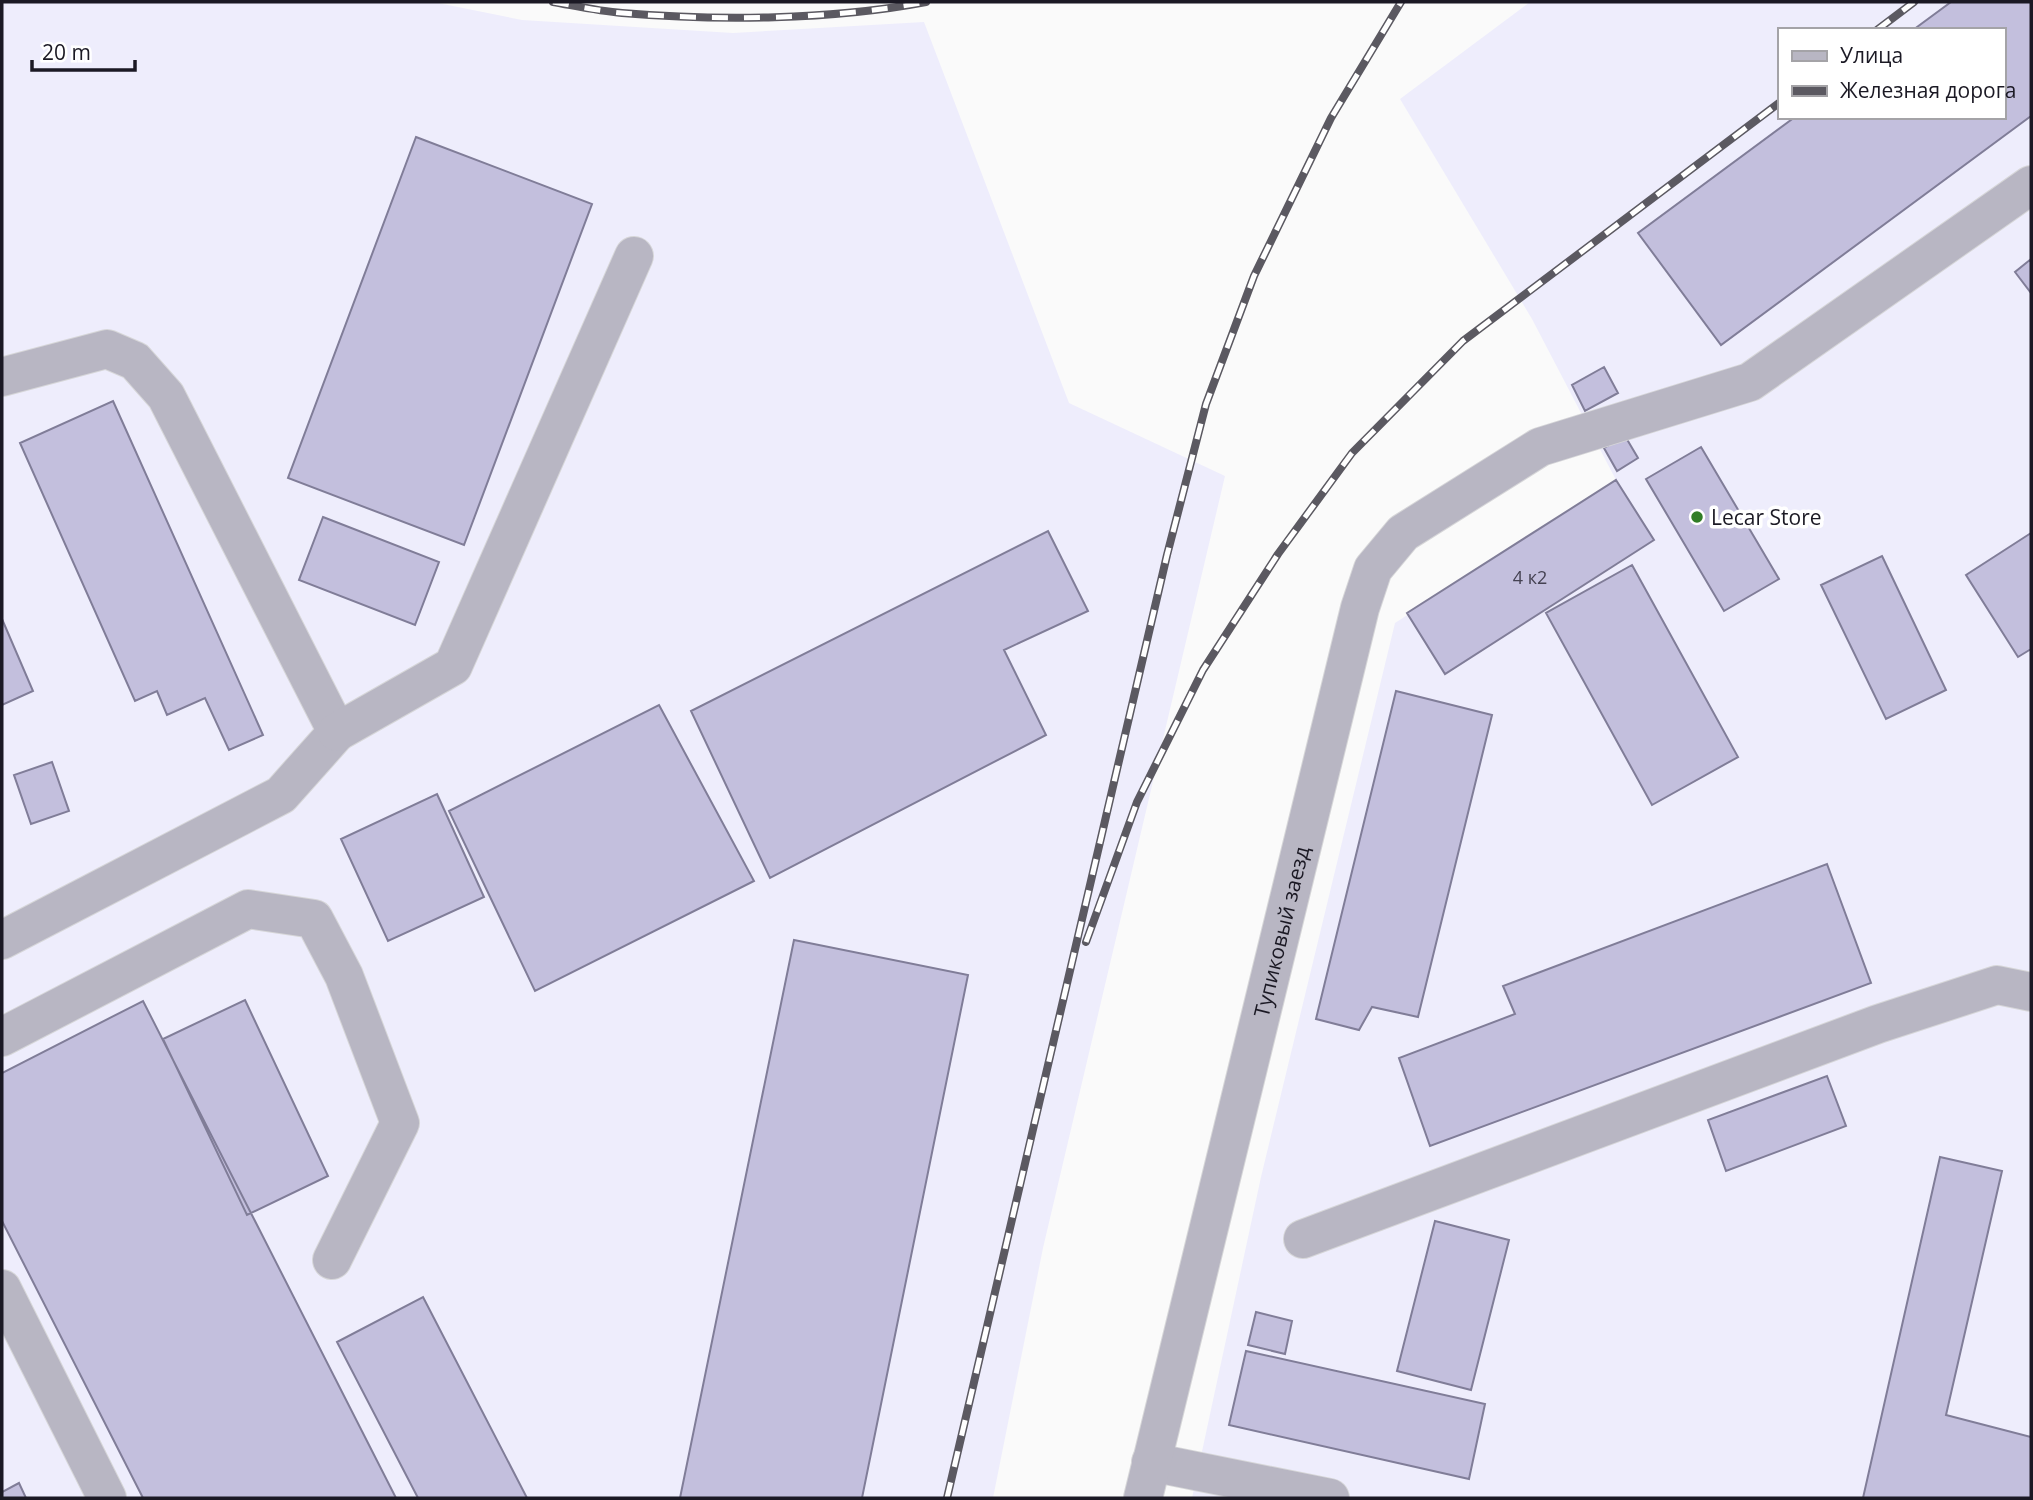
<svg xmlns="http://www.w3.org/2000/svg" width="2033" height="1500" viewBox="0 0 2033 1500" font-family="'Open Sans',sans-serif">
  <style>
    .built { fill: #eeedfc; fill-rule: evenodd }
    .building { fill: #c3bfdd; stroke: #807d98; stroke-width: 2 }
    .lines { fill: none; stroke-linecap: round; stroke-linejoin: round }
    .minor-casing { stroke: #d6d6d8; stroke-width: 40 }
    .minor { stroke: #b8b6c3; stroke-width: 38 }
    .rail-casing { stroke: #5b5961; stroke-width: 8 }
    .rail { stroke: #fff; stroke-width: 5; stroke-dasharray: 16; stroke-linecap: butt }
    .poi-dot { fill: #317d26; stroke: #fff; stroke-width: 2.5 }
    .labels { text-anchor: middle; dominant-baseline: central; stroke-width: 7; stroke-linejoin: round; paint-order: stroke }
    .number-label { font-size: 18px; fill: #454252 }
    .poi-label { font-size: 21px; fill: #1b1924; stroke: #fff; text-anchor: start }
    .street-label { font-size: 21px; fill: #1b1924; stroke: #fff }
  </style>
  <rect width="100%" height="100%" fill="#fafafa"/>
  <path class="built" d="M2,2H433L522,20L733,33L924,22L1069,403L1225,476L1043,1248L993,1498H2Z
    M1530,2H2031V1498H1192L1261,1177L1395,623L1616,480L1532,319L1400,99ZM1779,30H2003V117H1779Z"/>
  <path class="building" d="M1951,2H2031V116L1721,345L1638,233L1795,117H2003V30H1913Z
    M416,137L592,204L464,545L288,478Z
    M2031,259V293L2015,272Z
    M1604,367L1618,393L1585,411L1572,385Z
    M113,401L263,735L229,750L205,698L167,715L157,691L135,701L20,443Z
    M1625,436L1638,458L1617,471L1604,448Z
    M1701,447L1779,579L1724,611L1646,479Z
    M1616,480L1654,540L1445,674L1407,613Z
    M323,517L439,562L415,625L299,580Z
    M1048,531L1088,611L1004,650L1046,735L770,878L691,711Z
    M2031,533V649L2018,657L1966,575Z
    M1882,556L1946,690L1886,719L1821,585Z
    M1632,565L1738,757L1652,805L1546,613Z
    M2,619L33,691L2,705Z
    M1396,691L1492,715L1418,1017L1372,1007L1359,1030L1316,1019Z
    M659,705L754,881L535,991L449,811Z
    M52,762L69,811L31,824L14,775Z
    M437,794L484,897L388,941L341,839Z
    M1827,864L1871,983L1430,1146L1399,1058L1515,1014L1503,986Z
    M794,940L968,975L862,1498H680Z
    M245,1000L328,1176L247,1215L163,1039Z
    M143,1001L396,1498H143L2,1221V1073Z
    M1827,1076L1846,1126L1726,1171L1708,1120Z
    M1940,1157L2002,1171L1946,1415L2031,1437V1498H1863Z
    M1435,1221L1509,1240L1471,1390L1397,1371Z
    M423,1297L527,1498H418L337,1342Z
    M1256,1312L1292,1321L1285,1354L1248,1345Z
    M1246,1351L1485,1404L1469,1479L1229,1425Z
    M19,1483L26,1498H2V1492Z"/>
  <g class="lines">
    <defs>
      <g id="minor">
        <path d="M2,377L107,349L135,361L166,396L337,732L281,795L2,940"/>
        <path d="M337,732L453,666L634,256"/>
        <path d="M2,1037L248,909L314,919L344,976L400,1123L332,1260"/>
        <path d="M1303,1239L1878,1024L1997,985L2031,992"/>
        <path d="M2,1289L107,1498"/>
        <path d="M1151,1462L1330,1498"/>
        <path id="s1" d="M1143,1498L1360,608L1373,569L1403,533L1540,447L1750,382L2031,185"/>
      </g>
    </defs>
    <use href="#minor" class="minor-casing"/>
    <use href="#minor" class="minor"/>
    <defs>
      <path id="rail" d="M553,2C576,6 599,11 622,13C718,21 831,20 926,2
        M1877,30L1914,2
        M1086,942L1137,802L1203,670L1278,554L1352,453L1463,341L1779,103
        M947,1498L1167,555L1206,404L1254,276L1331,118L1401,2"/>
    </defs>
    <use href="#rail" class="rail-casing"/>
    <use href="#rail" class="rail"/>
  </g>
  <circle class="poi-dot" cx="1697" cy="517" r="7"/>
  <g class="labels">
    <g class="number-label">
      <text x="1530" y="577">4 к2</text>
    </g>
    <g class="poi-label">
      <text x="1711" y="517">Lecar Store</text>
    </g>
    <g class="street-label">
      <text stroke="none"><textPath href="#s1" startOffset="583">Тупиковый заезд</textPath></text>
    </g>
  </g>
  <rect width="2033" height="1500" fill="none" stroke="#1b1924" stroke-width="7"/>
  <rect x="1778" y="28" width="228" height="91" fill="#ffffff" stroke="#a4a3a7" stroke-width="2"/>
  <rect x="1792" y="51" width="35" height="10" fill="#b8b6c3" stroke="#a4a3a7" stroke-width="2"/>
  <text x="1840" y="63" font-size="21" fill="#1b1924">Улица</text>
  <rect x="1792" y="86" width="35" height="10" fill="#5b5961" stroke="#a4a3a7" stroke-width="2"/>
  <text x="1840" y="98" font-size="21" fill="#1b1924">Железная дорога</text>
  <path d="M32 60v10h103v-10" fill="none" stroke="#1b1924" stroke-width="3.5"/>
  <text x="42" y="60" font-size="21" fill="#1b1924" stroke="#ffffff" stroke-width="5" paint-order="stroke">20 m</text>
</svg>
